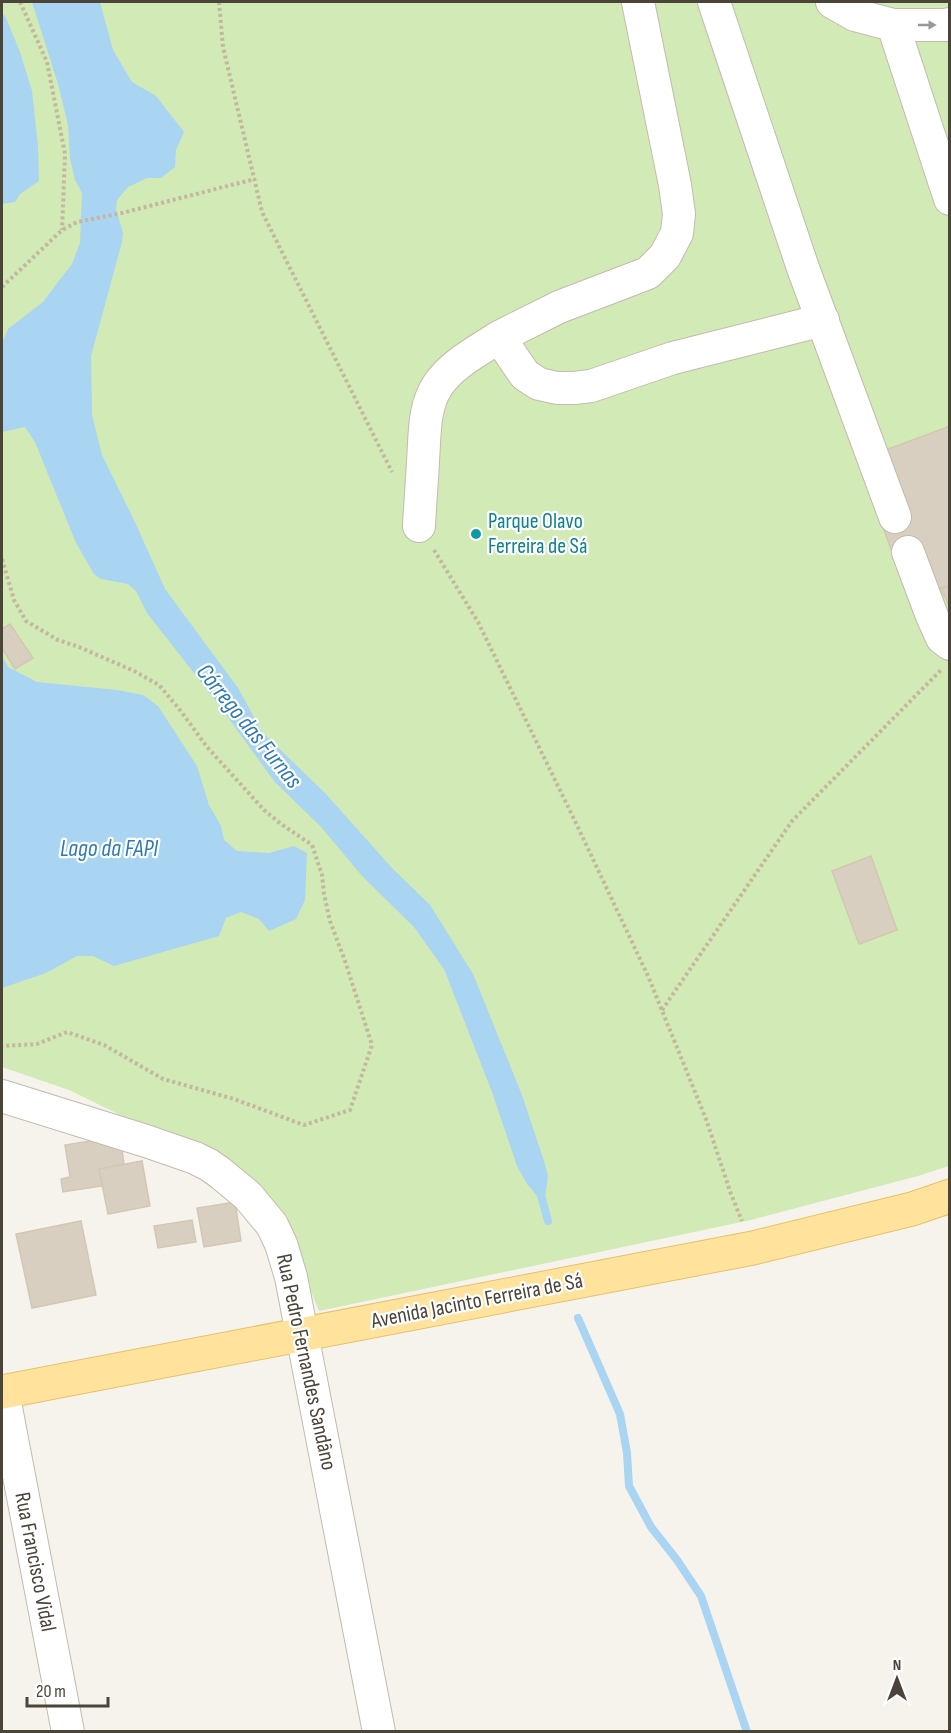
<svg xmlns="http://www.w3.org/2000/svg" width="951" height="1733" viewBox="0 0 951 1733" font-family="'Sofia Sans Condensed',sans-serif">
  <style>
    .green { fill: #d2eab5 }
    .water { fill: #a9d4f2 }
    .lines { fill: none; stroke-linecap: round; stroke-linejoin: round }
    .stream { stroke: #a9d4f2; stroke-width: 8 }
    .building { fill: #d8cfc1; stroke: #d3c7b4; stroke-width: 1.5 }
    .minor-casing { stroke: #c2bbae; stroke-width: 34 }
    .major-casing { stroke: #e6c16a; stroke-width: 35 }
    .path { stroke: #c4b79f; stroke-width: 4; stroke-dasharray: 3 3; stroke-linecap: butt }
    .minor { stroke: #fff; stroke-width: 32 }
    .major { stroke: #ffe39c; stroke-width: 33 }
    .oneway { fill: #9c9892 }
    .culture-dot { fill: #0f9aa8; stroke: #fff; stroke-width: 2 }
    .labels { text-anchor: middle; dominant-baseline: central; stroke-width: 4.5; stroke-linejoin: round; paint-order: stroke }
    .culture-label { font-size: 22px; fill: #0d838f; stroke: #fff; text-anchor: start }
    .street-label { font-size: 22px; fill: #4b4439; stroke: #fff }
    .water-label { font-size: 24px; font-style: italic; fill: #2e7ab2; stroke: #fff }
  </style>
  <rect width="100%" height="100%" fill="#f6f3ec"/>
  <path class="green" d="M2,2H949V1166L918,1176L751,1220L319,1311L279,1213L157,1133L69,1090L2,1067Z"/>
  <path class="water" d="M32,2H100L113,50L132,82L156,96L184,132L176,150L175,167L161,178H147L128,187L117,200L116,209L123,233L122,242L91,356L92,415L102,455L134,520L165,589L238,688L262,732L325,793L392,868L430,905L473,974L522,1095L544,1161L548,1176L544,1204L527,1184L517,1166L492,1092L444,969L414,927L363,877L321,827L274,781L219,705L147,613L136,591L128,584L101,579L94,574L76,543L35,442L25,427L2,432V343L8,329L43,302L58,282L72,264L80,243L82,193L75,180L70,158L68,125L58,84Z
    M2,13L6,18L20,52L32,91L38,146L39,181L20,194L15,202L2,204Z
    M2,656L8,667L37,682L117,690L143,695L158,706L197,766L209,805L221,826L224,840L237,851L269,853L294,846L307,853L305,900L296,919L269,931L259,919L241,912L226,918L219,936L114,966L93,956H77L46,973L2,988Z"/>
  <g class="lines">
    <path class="stream" d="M541,1195L548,1221
      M578,1318L620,1414L627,1453L629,1486L651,1527L677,1560L701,1596L747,1732"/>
  </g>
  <path class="building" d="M950,426V585L934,590L894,557L881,522L880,452Z
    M950,585V608L941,589Z
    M10,624L33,658L15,669L2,648V629Z
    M871,856L897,930L859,944L832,871Z
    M120,1136L124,1164L99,1169L102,1186L63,1192L61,1179L70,1177L65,1145Z
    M142,1161L150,1206L108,1214L99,1169Z
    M235,1202L241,1241L204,1247L197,1208Z
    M192,1220L196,1242L158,1248L154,1226Z
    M81,1221L96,1295L32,1308L16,1234Z"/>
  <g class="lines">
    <defs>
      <path id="minor" d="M714,2L803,268L895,517
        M832,2L855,15L893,25H945L950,24
        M893,25L950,199
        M499,337L559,307L648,273L665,256L677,233L679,214L675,185L638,2
        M419,526C420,504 422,483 423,461C425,436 423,407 438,385C452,364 478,351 499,337L525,375L539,384L557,388H574L591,386L673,358L823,320
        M908,552L932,616L942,638L950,644
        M2,1096L146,1141L195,1158L209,1165L219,1172L248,1196L272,1225L281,1244L291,1277L379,1732
        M3,1392L68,1732"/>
      <path id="major" d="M2,1392L753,1248L912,1209L950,1196"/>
    </defs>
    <use href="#minor" class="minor-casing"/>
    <use href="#major" class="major-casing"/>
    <path class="path" d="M20,2L47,62L65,154L62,230
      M219,2L223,47L262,212L392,472
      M2,287L62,230L77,222L122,213L255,179
      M434,550L478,622L575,821L648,976L706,1119L731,1194L742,1221
      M2,559L14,600L26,621L58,640L79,647L134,671L159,685L180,710L207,747L264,810L281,824L312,845L322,875L324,894L330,921L345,961L372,1045L350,1110L304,1125L234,1099L163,1079L104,1045L67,1032L37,1044L2,1046
      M662,1010L792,821L942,669"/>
    <use href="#minor" class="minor"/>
    <use href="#major" class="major"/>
  </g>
  <defs><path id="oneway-solid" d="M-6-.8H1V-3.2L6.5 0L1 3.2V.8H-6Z" transform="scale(1.5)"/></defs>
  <use class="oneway" href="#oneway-solid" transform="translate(927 25)"/>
  <circle class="culture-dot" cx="476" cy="534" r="6"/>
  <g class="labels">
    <g class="culture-label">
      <text x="488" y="521">Parque Olavo<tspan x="488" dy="25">Ferreira de Sá</tspan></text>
    </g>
    <g class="street-label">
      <text transform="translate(477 1301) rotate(-11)">Avenida Jacinto Ferreira de Sá</text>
      <text transform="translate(306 1362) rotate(78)">Rua Pedro Fernandes Sandâno</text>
      <text transform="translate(35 1562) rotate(79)">Rua Francisco Vidal</text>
    </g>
    <g class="water-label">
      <text transform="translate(249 726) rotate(51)">Córrego das Furnas</text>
      <text x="109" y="848">Lago da FAPI</text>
    </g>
  </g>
  <rect width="951" height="1733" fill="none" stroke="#4b4439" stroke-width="6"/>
  <g transform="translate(897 1679)" stroke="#ffffff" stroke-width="4.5" paint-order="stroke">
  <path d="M0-4.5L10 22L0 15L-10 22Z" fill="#4b4439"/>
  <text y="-9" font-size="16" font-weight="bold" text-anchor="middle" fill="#4b4439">N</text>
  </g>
  <path d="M27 1697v9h81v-9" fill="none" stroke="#4b4439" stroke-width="3"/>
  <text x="36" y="1697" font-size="18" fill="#4b4439" stroke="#ffffff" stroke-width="4.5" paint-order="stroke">20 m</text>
</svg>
